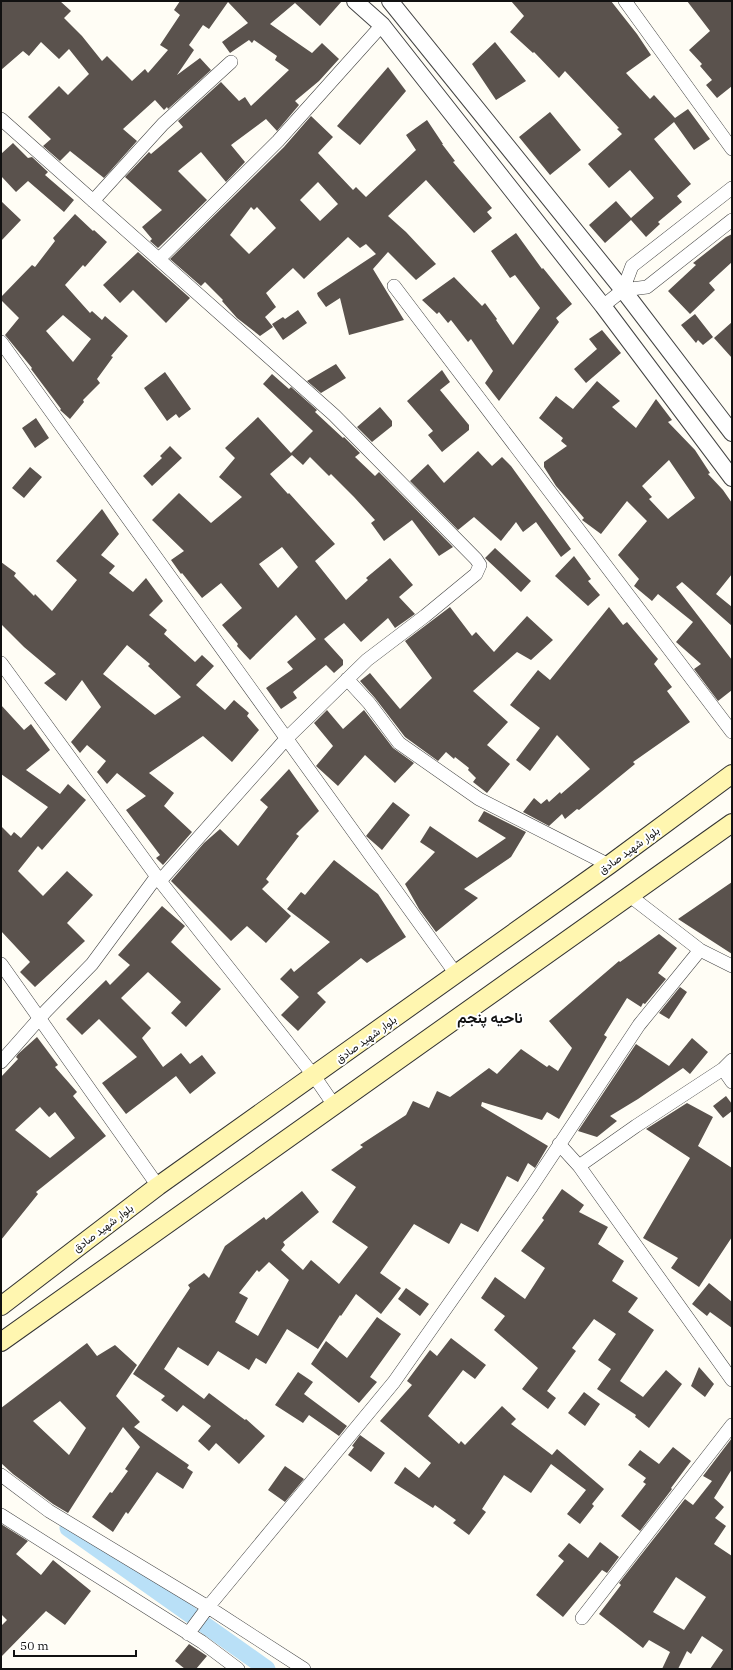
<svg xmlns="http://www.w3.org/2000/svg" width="733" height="1670" viewBox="0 0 733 1670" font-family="'IBM Plex Serif',Vazirmatn,serif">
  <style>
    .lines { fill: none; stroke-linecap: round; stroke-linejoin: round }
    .canal { stroke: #b9e0f7; stroke-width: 17 }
    .building { fill: #5a524d; fill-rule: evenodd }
    .minor-casing { stroke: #444; stroke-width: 14 }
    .tertiary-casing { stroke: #444; stroke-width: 18 }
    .secondary-casing { stroke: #333; stroke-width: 20 }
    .minor { stroke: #fff; stroke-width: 13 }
    .tertiary { stroke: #fff; stroke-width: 16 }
    .secondary { stroke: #fff6b0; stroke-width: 18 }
    .labels { text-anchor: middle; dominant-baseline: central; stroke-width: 4; stroke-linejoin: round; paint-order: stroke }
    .street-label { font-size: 11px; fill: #111; stroke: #fff }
    .district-label { font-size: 15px; font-weight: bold; fill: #111; stroke: #fff }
  </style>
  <rect width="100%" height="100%" fill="#fffdf5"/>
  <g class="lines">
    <path class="canal" d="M68,1528L267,1669"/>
  </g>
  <path class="building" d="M1,1H60L71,11L64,18L82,36L102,61L107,56L132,81L145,69L148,73L168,50L160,45L180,15L174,10L180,1H342L320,26L295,3L270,24L312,53L322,43L339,59L319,81L295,101L299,105L277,131L266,119L231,145L245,162L226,182L201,152L178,171L207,200L158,248L150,241L152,239L142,227L162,210L125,177L149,152L151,154L183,127L178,121L221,82L239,101L245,97L251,106L289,70L275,60L277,56L254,40L252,43L249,40L230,53L222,42L248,23L228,2L209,29L203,25L189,45L194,50L177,75L200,58L211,70L168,109L167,107L164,110L155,100L123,129L137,141L104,178L70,151L60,161L43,146L51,139L28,117L59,86L68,95L89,74L69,49L59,59L41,42L29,56L23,51L1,70Z
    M511,1H611L637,34L651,55L626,73L650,99L654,95L675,118L688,109L710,139L694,150L674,122L654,139L691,184L677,196L682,202L658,222L660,224L646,237L631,220L605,243L589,225L616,201L631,218L654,198L630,170L609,188L588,164L622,134L617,129L619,128L565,71L559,78L534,52L533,53L510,32L524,16Z
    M687,1H732V86L717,98L706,85L712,80L700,66L702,64L689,50L710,31Z
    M495,42L526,81L496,100L472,64Z
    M388,67L406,91L360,145L337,126Z
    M550,112L581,150L550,175L519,137Z
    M311,116L333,137L318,153L353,190L356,187L366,197L416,150L406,135L427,120L443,144H442L455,161L453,162L492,208L487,212L492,218L474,233L426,180L388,216L406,232L436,264L416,280L388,252L373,269L404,320L349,335L340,298L326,307L318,296L317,293L376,254L366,244L360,248L348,237L304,279L293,268L266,293L276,307L265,317L273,327L260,336L237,318L222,301L223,300L205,282L201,286L170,259L284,147ZM318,182L338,204L320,221L300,200ZM251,207L254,210L257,207L276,228L249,254L230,235Z
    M13,143L28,158L32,157L48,172L45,175L74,200L64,212L28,181L16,192L1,176V154Z
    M1,201L21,220L1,241Z
    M75,214L93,231L94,230L107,242L85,267L83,265L65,285L90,313L92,311L102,320L105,316L128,336L111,356L113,357L97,379L100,383L83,400L84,402L70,419L60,410L61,409L31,369L32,368L5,335L19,318L1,300V297L32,265L35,267L55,241L53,238ZM63,315L91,339L73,362L46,331Z
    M516,233L542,269L543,268L572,304L556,318L559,322L499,401L485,383L493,371L471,339L468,342L451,320L448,323L439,312L437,314L422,300L454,277L482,306L485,303L497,319L496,320L513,345L540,308L515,275L510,278L491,251Z
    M732,234V262L709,283L715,290L690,314L668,291L696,265L693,263L726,237Z
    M138,252L190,298L166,323L133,290L120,303L103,285Z
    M298,310L307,323L283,340L272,324L283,317L285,319Z
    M695,314L713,337L703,345L698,340L696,343L681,325Z
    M732,322V358L714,338Z
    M602,330L621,353L586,383L574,369L597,349L589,339Z
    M336,364L346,378L321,393L307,381Z
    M442,370L450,382L440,390L469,425V430L442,452L428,435L433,431L407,401Z
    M165,372L191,409L179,418L176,414L167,421L144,388Z
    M272,374L289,389L291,387L317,410L315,412L343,438L344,437L360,453L355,457L375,476L379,472L453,547L439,556L412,520L384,541L371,523L375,520L354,497L331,474L329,476L310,457L303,465L292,455L270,474L288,494L289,493L335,544L315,561L346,600L368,580L366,578L390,558L413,585L399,597L415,614L395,628L388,618L361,642L344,623L324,639L343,660V665L334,673L326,665L293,692L297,698L281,709L266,688L293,669L287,662L316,639L296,615L250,660L237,646L238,644L222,625L242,608L221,583L202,598L182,573L181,574L171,560L184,551L152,520L179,493L211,523L242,497L219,477L235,458L225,448L258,417L291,453L313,431L263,384ZM282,547L298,567L278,588L259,564Z
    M597,381L620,401L612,407L636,428L656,399L672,420L668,422L695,450L710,473L708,474L723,490L732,503V574L716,594L732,607V626L682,582L676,587L732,660V690L718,701L694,669L701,664L676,642L693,622L658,594L652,601L634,586L639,579L618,555L647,521L627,501L601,534L582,520L584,518L556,486L544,467V462L567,446L561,441L563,438L539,418L556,396L573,409ZM669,460L695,498L668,519L649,499L652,497L642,486Z
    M380,407L392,421V426L372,442L357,427Z
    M36,418L49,438L35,448L22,428Z
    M170,446L182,458L152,486L143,476L162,458L160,456Z
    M478,451L492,466L502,457L511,466L571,549L561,557L536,522L523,532L516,522L501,541L474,517L458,530L410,481L428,464L444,483Z
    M30,467L42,477L24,498L12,488Z
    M102,509L119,534L101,555L115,566L109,573L133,592L146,578L163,601L149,615L167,630L164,634L195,662L202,655L214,666L196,685L225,710L234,700L249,713L247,716L259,730L232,762L203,736L149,773L174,793L164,806L192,832L163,865L156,858L160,855L126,810L146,796L117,773L107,784L97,772L106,761L87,745L80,753L71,742L101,707L82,680L66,701L44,683L56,674L24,647L1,624V562L16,573L14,576L34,596L35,594L52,611L77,580L56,561ZM127,645L150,664L148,666L181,697L155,715L103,674Z
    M495,548L531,581L521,592L485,558Z
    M574,556L591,579L588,581L600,595L588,606L555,576Z
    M450,607L472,636L476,632L494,652L527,616L553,640L531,660L517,652L473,691L508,722L487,745L510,764L487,793L473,782L476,778L468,770L469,768L455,757L454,759L446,752L438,761L405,737L375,698L360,681L370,673L400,709L432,678L405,641Z
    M609,607L623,625L627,622L658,659L654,664L672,687L667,691L690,722L633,762L635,764L579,810L577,809L565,819L562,814L549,826L523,812L534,798L541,804L547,799L549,802L560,792L561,794L590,769L557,735L530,771L516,760L540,728L510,705L538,670L550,680Z
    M1,705L24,730L31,724L50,750L26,770L60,794L68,784L86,800L42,850L38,846L18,871L43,896L67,871L93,895L67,923L85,941L35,987L20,972L30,962L1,931V826L11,836L14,832L21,838L48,807L1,774Z
    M327,710L343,729L364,710L393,748L414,763L395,783L365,755L338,786L316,766L333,746L314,723Z
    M289,769L319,811L296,834L299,836L266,879L269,882L262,889L291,916L266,943L247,926L231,941L171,881L204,843L220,829L238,846L268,807L260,800Z
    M393,802L410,815L382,850L366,836Z
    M484,811L526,832L511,857L464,889L478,898L436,932L419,909L405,884L435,852L420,842L430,826L477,858L506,838L478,821Z
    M334,860L378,894L406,937L367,963L361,958L317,993L326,1002L298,1031L281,1015L299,997L280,979L291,968L294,972L330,942L287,909L301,892L305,895Z
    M732,882V954L678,919Z
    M162,906L185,926L171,942L221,989L186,1027L171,1013L181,1002L148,972L121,998L151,1028L142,1038L163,1067L181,1053L190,1064L202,1055L216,1073L190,1094L176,1076L126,1114L102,1083L137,1057L99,1019L82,1035L66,1019L106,980L110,985L130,965L118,955Z
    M659,934L677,948L658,973L666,979L645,1004L643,1003L641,1007L627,998L604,1035L607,1037L559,1119L547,1112L542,1120L482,1102L481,1106L548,1146L535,1168L528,1163L518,1182L507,1176L478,1232L461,1223L449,1244L414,1224L380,1273L401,1288L381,1314L356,1294L341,1316L340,1315L318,1349L287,1329L266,1364L256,1358L249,1370L218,1351L208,1366L178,1347L164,1369L204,1399L209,1393L245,1420L246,1419L265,1436L239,1464L216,1443L209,1451L198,1441L211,1426L183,1405L177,1412L161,1400L165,1396L133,1374L190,1288L188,1285L204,1273L209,1278L225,1246L264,1217L266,1220L302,1191L319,1212L283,1242L285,1245L281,1250L303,1270L311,1260L339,1284L368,1247L332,1222L356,1187L331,1170L363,1147L360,1145L406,1115L413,1101L429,1108L437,1091L450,1097L489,1068L497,1074L521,1049L547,1067L549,1065L558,1071L572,1048L549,1021L619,961L620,962ZM269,1262L289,1280L258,1336L235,1322L248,1298L239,1293L257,1270L259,1272Z
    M680,987L687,992L669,1019L659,1013Z
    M37,1037L58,1065L55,1067L77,1092L73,1096L106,1136L36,1192L38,1194L1,1240V1077L18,1059L16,1057L18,1054ZM40,1107L49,1117L55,1112L75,1138L50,1158L15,1130Z
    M692,1038L708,1052L690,1074L683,1068L638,1099L610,1116L617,1121L597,1137L578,1131L636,1044L669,1066Z
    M726,1096L732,1104V1111L723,1118L713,1106Z
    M687,1103L713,1117L698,1146L732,1168V1237L699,1287L671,1268L678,1258L643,1238L690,1158L646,1129Z
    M562,1189L584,1205L579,1212L608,1227L598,1244L624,1261L612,1281L638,1298L628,1312L654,1330L620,1381L643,1397L666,1370L682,1384L649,1428L635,1417L636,1415L597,1389L611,1369L598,1360L616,1334L594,1319L572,1348L576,1351L547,1391L556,1398L548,1409L522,1389L538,1368L494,1330L505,1316L481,1298L495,1277L525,1299L545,1268L521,1251L544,1220L542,1218Z
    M709,1283L732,1302V1328L710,1312L707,1316L692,1304Z
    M406,1288L429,1304L420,1316L398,1299Z
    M377,1317L401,1334L370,1377L377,1382L359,1403L311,1364L326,1341L347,1358Z
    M451,1338L486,1365L475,1379L463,1370L428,1416L459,1444L461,1441L465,1445L502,1406L516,1419L511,1424L552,1455L557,1449L604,1489L592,1504L594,1506L580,1524L567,1514L586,1490L551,1464L531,1493L504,1475L482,1509L486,1512L469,1535L453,1523L456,1520L435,1505L433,1508L394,1483L405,1467L419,1478L431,1463L380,1421L412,1385L407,1381L430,1350L437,1356Z
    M87,1343L97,1356L115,1345L137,1365L116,1396L140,1422L134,1427L189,1465L187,1468L193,1472L183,1489L157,1472L128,1514L126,1512L113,1532L92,1517L110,1492L112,1493L128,1471L125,1469L140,1447L123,1427L68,1513L53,1504L13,1474L1,1463V1408ZM60,1401L86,1428L69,1455L33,1421Z
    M699,1367L714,1384L705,1397L691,1386Z
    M298,1372L313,1382L304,1394L347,1426L339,1436L309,1415L303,1423L275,1405Z
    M584,1392L600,1404L585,1426L568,1413Z
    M360,1435L385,1453L371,1472L348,1455L354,1447L352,1446Z
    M732,1438V1469L714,1498L724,1507L715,1518L726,1526L714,1544L732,1556V1669H710L723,1650L702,1636L691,1654L687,1651L678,1669H662L670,1652L649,1640L643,1648L599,1614L621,1585L619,1583L685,1499L693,1505L712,1481L703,1476ZM676,1577L706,1597L684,1630L653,1612Z
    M673,1447L691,1461L671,1488L672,1489L640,1531L621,1516L646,1484L643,1482L646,1478L628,1465L640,1450L659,1464Z
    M285,1466L304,1479L285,1502L268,1490Z
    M1,1524L28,1541L16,1554L41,1575L53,1560L91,1591L65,1625L46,1611L1,1657V1626L7,1620L1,1614Z
    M600,1542L619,1557L607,1573L602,1570L563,1617L536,1595L564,1561L558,1556L569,1543L588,1558Z
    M189,1644L207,1656L196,1669H185L175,1661Z"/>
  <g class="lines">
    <defs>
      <path id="minor" d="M625,1L732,149
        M1,119L334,415L476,559L480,565L476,574L425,616L367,660L286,739L160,881
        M93,201L163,124L231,62
        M159,259L278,141L382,25
        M394,286L732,732
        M623,290L632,266L732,188
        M603,306L623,290L647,287L732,220
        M1,342L456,974
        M1,663L160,881L314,1076L334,1105
        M347,679L369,703L399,743L479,799L609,865
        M630,896L700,950L732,966
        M1,964L158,1186
        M1,1062L46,1011L92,964L157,876
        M723,1069L732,1082
        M559,1144L579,1166L732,1380
        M579,1166L636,1126L723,1069L732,1060
        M1,1475L49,1511L208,1607L304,1669
        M1,1515L202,1642L238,1669
        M582,1618L732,1425
        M188,1634L208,1607L394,1382L532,1186L639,1025L700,950"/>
      <path id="tertiary" d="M355,1L382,25L603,306L732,478
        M390,1L623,290L732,433"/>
      <path id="secondary" d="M1,1306L158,1186L609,865L732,774
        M1,1342L732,823"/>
    </defs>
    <use href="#minor" class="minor-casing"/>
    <use href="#tertiary" class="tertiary-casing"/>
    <use href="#secondary" class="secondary-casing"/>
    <use href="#minor" class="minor"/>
    <use href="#tertiary" class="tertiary"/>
    <use href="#secondary" class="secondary"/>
  </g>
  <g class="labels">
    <g class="street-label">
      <text transform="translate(629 850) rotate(-36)">بلوار شهید صادق</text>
      <text transform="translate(366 1039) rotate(-36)">بلوار شهید صادق</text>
      <text transform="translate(103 1228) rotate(-37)">بلوار شهید صادق</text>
    </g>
    <g class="district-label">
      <text x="490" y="1017">ناحیه پنجم</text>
    </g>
  </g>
  <rect width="733" height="1670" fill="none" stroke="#111111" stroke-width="4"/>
  <path d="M14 1650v6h122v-6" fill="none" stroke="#111111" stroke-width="2"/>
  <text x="20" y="1650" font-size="12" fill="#111111" stroke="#ffffff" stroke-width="3" paint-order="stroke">50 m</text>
</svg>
